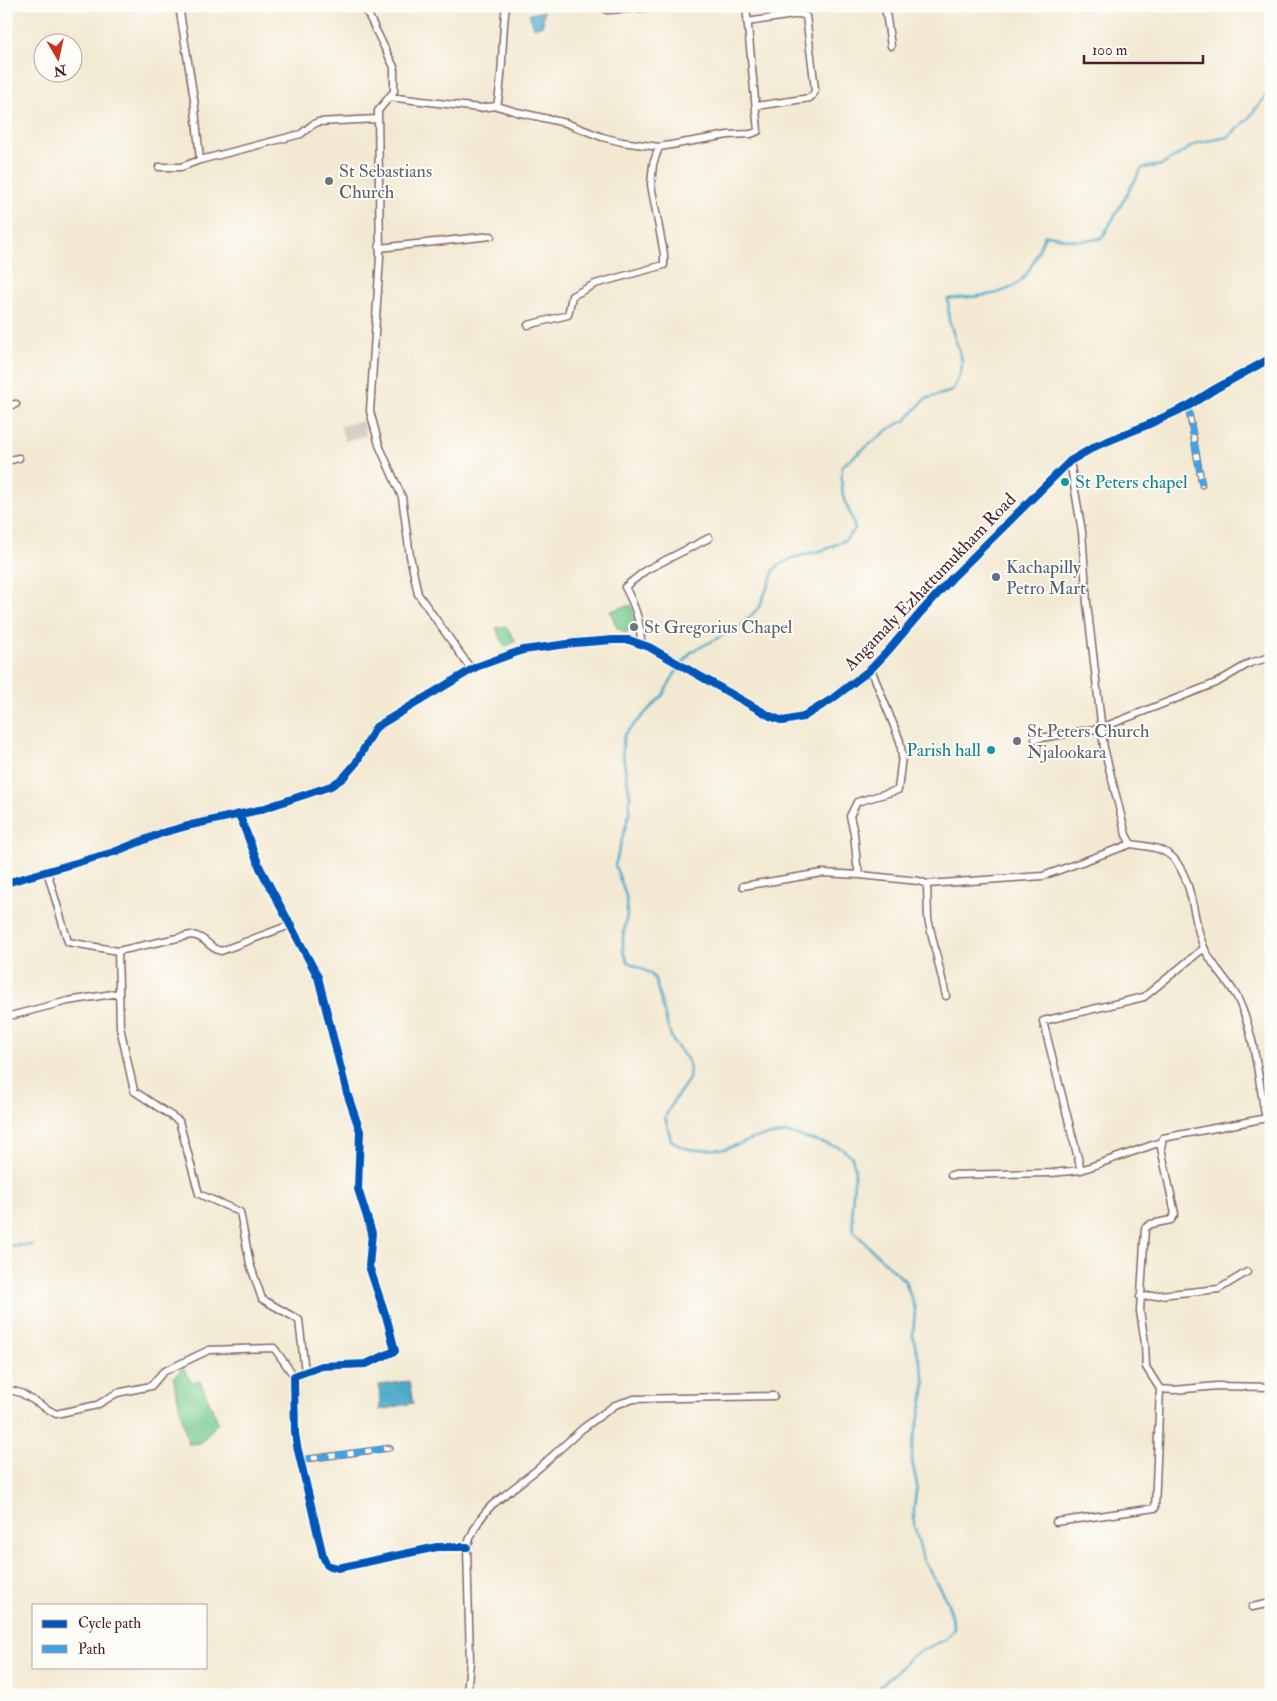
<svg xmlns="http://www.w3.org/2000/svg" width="1277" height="1701" viewBox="0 0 1277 1701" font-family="'IM FELL Double Pica',serif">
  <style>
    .industrial { fill: #cdc2b9 }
    .green { fill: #75cb8f; stroke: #60755d }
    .water { fill: #4ba9c9; stroke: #4a647a }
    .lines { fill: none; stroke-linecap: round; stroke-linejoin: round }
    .stream { stroke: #4ba9c9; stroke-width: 2.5 }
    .pedestrian-casing { stroke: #856665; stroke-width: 7 }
    .minor-casing { stroke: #856665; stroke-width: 9 }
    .tertiary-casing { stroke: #856665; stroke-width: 10 }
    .pedestrian { stroke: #fff; stroke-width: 4.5 }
    .minor { stroke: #fff; stroke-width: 6 }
    .tertiary { stroke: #fff; stroke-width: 8 }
    .quiet { stroke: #40a2eb; stroke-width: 6; stroke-dasharray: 12 6; stroke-linecap: butt }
    .cycleway-casing { stroke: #fdfcf7; stroke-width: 11 }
    .cycleway { stroke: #0057b8; stroke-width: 8 }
    .worship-dot { fill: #6b7280; stroke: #fdfcf7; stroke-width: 2 }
    .culture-dot { fill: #0f9aa8; stroke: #fdfcf7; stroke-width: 2 }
    .service-dot { fill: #5c6f8a; stroke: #fdfcf7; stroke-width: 2 }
    .labels { text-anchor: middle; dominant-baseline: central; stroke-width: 4; stroke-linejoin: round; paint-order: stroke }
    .worship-label { font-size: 18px; fill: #5b616d; stroke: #fdfcf7; text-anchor: start }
    .culture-label { font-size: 18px; fill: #0d838f; stroke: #fdfcf7; text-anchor: start }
    .service-label { font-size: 18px; fill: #4e5e75; stroke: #fdfcf7; text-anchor: start }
    .street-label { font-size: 18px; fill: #4a1f2b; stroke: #fdfcf7 }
  </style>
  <rect width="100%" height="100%" fill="#fdfcf7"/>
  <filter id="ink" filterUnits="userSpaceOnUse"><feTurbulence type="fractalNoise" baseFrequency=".02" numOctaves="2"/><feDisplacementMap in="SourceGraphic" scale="10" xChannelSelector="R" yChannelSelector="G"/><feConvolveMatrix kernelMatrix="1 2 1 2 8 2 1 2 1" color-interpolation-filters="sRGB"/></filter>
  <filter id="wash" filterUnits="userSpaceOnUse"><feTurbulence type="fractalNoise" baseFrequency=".0096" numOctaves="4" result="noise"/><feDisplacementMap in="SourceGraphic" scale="20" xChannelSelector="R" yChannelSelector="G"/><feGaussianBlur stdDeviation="1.12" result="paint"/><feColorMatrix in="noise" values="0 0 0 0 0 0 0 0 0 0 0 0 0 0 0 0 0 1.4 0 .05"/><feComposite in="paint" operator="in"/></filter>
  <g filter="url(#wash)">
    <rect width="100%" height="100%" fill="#f3e9d2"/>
    <path class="industrial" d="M362,421L366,436L345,441L340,426Z"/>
    <path class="green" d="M631,605L636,620L626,633L617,628L610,611Z
      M506,627L516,641L505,647L496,628Z
      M183,1368L192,1382L200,1381L218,1422L201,1443L188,1444L173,1377Z"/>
    <path class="water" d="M544,11L543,25L534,28L529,14Z
      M409,1381L413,1403L380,1410L379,1385Z"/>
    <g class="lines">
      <path class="stream" d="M6,1246L33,1245
        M872,1695L913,1655L945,1639L954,1629L948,1603L923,1559L914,1525V1507L917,1485L912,1461V1449L923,1400L925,1381L913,1337L915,1308L905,1281L871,1249L853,1230L852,1206L855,1169L852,1157L841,1148L788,1133L758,1137L725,1149L694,1150L681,1147L671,1140L665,1117L673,1102L689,1079L690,1068L687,1059L674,1043L669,1031L655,979L650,973L628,962L623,951V937L627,914L626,896L615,865L629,814L630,796L622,750L624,735L663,695L674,675L691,652L741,626L760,606L775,568L792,558L824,550L845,540L855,529C853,519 849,511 845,502C840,490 842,478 842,466L889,429L906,420L925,399L952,391L961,373L962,360L949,320L948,299C972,296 1008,298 1024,277C1033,267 1039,248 1045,235C1053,235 1058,237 1065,239C1078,242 1089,241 1102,238L1142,168L1162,165L1197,143L1228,137L1248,119L1271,89"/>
    </g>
  </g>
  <g filter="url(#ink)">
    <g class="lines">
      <defs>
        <path id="pedestrian" d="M1188,406L1202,485
          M300,1460L390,1448"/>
        <path id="minor" d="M179,6L194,99L200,160
          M364,6L394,67V91L378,111L380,257L370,411L379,445L402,497L410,556L418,594L471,669
          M607,6V10L671,6
          M885,6L891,46
          M747,22L800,14L806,16L815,89L814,93L810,98L756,106
          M389,97L479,108L497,106C504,73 501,39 506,6
          M497,106L517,112L566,123L602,137L622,142L659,147L728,135L751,134L758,131L746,6
          M159,167H181L200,160L301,134L312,125L318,122L378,119
          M379,248L491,236
          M528,325L568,315L572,296L595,284L664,265V254L651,185L653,164L659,147
          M6,406L16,404
          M6,461L19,458
          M1070,461L1082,532L1087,603L1104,748L1126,835L1131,844C1145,846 1164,847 1174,859C1194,883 1192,917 1203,945C1210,965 1229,980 1238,999C1255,1035 1258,1077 1265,1114L1267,1118H1271
          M641,644C641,622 635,606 625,587L646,570L709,538
          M1035,739L1101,728L1216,683L1250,663L1271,657
          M239,814L260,868L318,977L347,1093L360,1131L358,1189L372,1233L369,1266L388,1323L395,1351L366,1364L322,1366L294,1376L295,1433L297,1446L323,1556L327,1565L338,1568L437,1547H467
          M47,871L68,942L118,951L120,1027L134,1091L179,1121L199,1194L240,1212L250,1264L262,1299L299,1320L305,1372
          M860,875L857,865L854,833L850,816L857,802L898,790L902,756L900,741L871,669
          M927,884L928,919L946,996
          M743,886L822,873L860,875L919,881L927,884L1043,876L1131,844
          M118,951L191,935C206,936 209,949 221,951L290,925
          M6,1017L68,1001L119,993
          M1267,1118L1163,1138L1161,1148L1175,1214L1171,1220L1151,1224L1145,1228L1140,1311L1145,1343L1146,1367L1160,1389L1174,1390L1217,1386L1271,1387
          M1081,1170L1043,1021L1144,997L1204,948
          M951,1175L1051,1173L1081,1170L1161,1142
          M1140,1297L1219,1289L1247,1272
          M6,1389L21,1393L56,1414L97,1405L117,1393L151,1386L163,1372L209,1350L274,1348L294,1376
          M1056,1522L1155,1508L1160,1389
          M1252,1607L1271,1603
          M467,1695L470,1661L467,1547C472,1531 480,1517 492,1505L539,1468L582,1429L615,1405L634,1399L774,1396"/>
        <path id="tertiary" d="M6,883L114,852L162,833L191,825L259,810L331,786L343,778L356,763L376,727L476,667L523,650L575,643L613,640H629L649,647L770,716L783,721L803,717L832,699L871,669L888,651L921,612L952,578L1070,461L1096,446L1147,425L1188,406L1215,389L1271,358"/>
      </defs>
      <use href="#pedestrian" class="pedestrian-casing"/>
      <use href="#minor" class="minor-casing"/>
      <use href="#tertiary" class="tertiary-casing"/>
      <use href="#pedestrian" class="pedestrian"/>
      <use href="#minor" class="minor"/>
      <use href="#tertiary" class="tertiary"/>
      <path class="quiet" d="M1188,406L1202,485
        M300,1460L390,1448"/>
      <defs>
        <path id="cycleway" d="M239,814L260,868L318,977L347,1093L360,1131L358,1189L372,1233L369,1266L388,1323L395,1351L366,1364L322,1366L294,1376L295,1433L297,1446L323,1556L327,1565L338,1568L437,1547H467
          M6,883L114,852L162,833L191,825L259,810L331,786L343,778L356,763L376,727L476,667L523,650L575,643L613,640H629L649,647L770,716L783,721L803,717L832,699L871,669L888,651L921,612L952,578L1070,461L1096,446L1147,425L1188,406L1215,389L1271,358"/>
      </defs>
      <use href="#cycleway" class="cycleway-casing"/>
      <use href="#cycleway" class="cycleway"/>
    </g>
  </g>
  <g class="worship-dot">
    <circle cx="329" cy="181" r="5"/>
    <circle cx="634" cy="627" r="5"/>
    <circle cx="1017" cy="741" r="5"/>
  </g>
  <g class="culture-dot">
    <circle cx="1065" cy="482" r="5"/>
    <circle cx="991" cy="750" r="5"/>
  </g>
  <circle class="service-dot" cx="996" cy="577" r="5"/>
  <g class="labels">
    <g class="worship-label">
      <text x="339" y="171">St Sebastians<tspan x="339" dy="21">Church</tspan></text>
      <text x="644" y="627">St Gregorius Chapel</text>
      <text x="1027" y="731">St Peters Church<tspan x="1027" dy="21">Njalookara</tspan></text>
    </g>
    <g class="culture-label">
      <text x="1075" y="482">St Peters chapel</text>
      <text x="981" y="750" text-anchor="end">Parish hall</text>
    </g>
    <g class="service-label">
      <text x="1006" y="567">Kachapilly<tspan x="1006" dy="21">Petro Mart</tspan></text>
    </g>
    <g class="street-label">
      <text transform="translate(930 582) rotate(-46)">Angamaly Ezhattumukham Road</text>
    </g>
  </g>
  <rect width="1277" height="1701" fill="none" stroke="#fdfcf7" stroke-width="25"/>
  <rect x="32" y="1604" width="175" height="65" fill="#fdfcf7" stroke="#b5a4a5"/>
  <rect x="42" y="1620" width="25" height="8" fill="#0057b8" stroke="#b5a4a5"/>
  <text x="78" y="1628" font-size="15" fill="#4a1f2b">Cycle path</text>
  <rect x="42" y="1645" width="25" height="8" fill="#40a2eb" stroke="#b5a4a5"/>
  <text x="78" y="1654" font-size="15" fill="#4a1f2b">Path</text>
  <g transform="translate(58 58) rotate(171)"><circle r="24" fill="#fdfcf7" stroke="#b5a4a5"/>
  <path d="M0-4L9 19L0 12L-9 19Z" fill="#c8321e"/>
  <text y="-8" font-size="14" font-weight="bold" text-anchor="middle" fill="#4a1f2b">N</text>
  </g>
  <path d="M1084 55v8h119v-8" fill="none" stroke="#4a1f2b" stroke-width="2.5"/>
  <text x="1092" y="55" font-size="15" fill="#4a1f2b" stroke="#fdfcf7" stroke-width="4" paint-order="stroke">100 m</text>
</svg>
